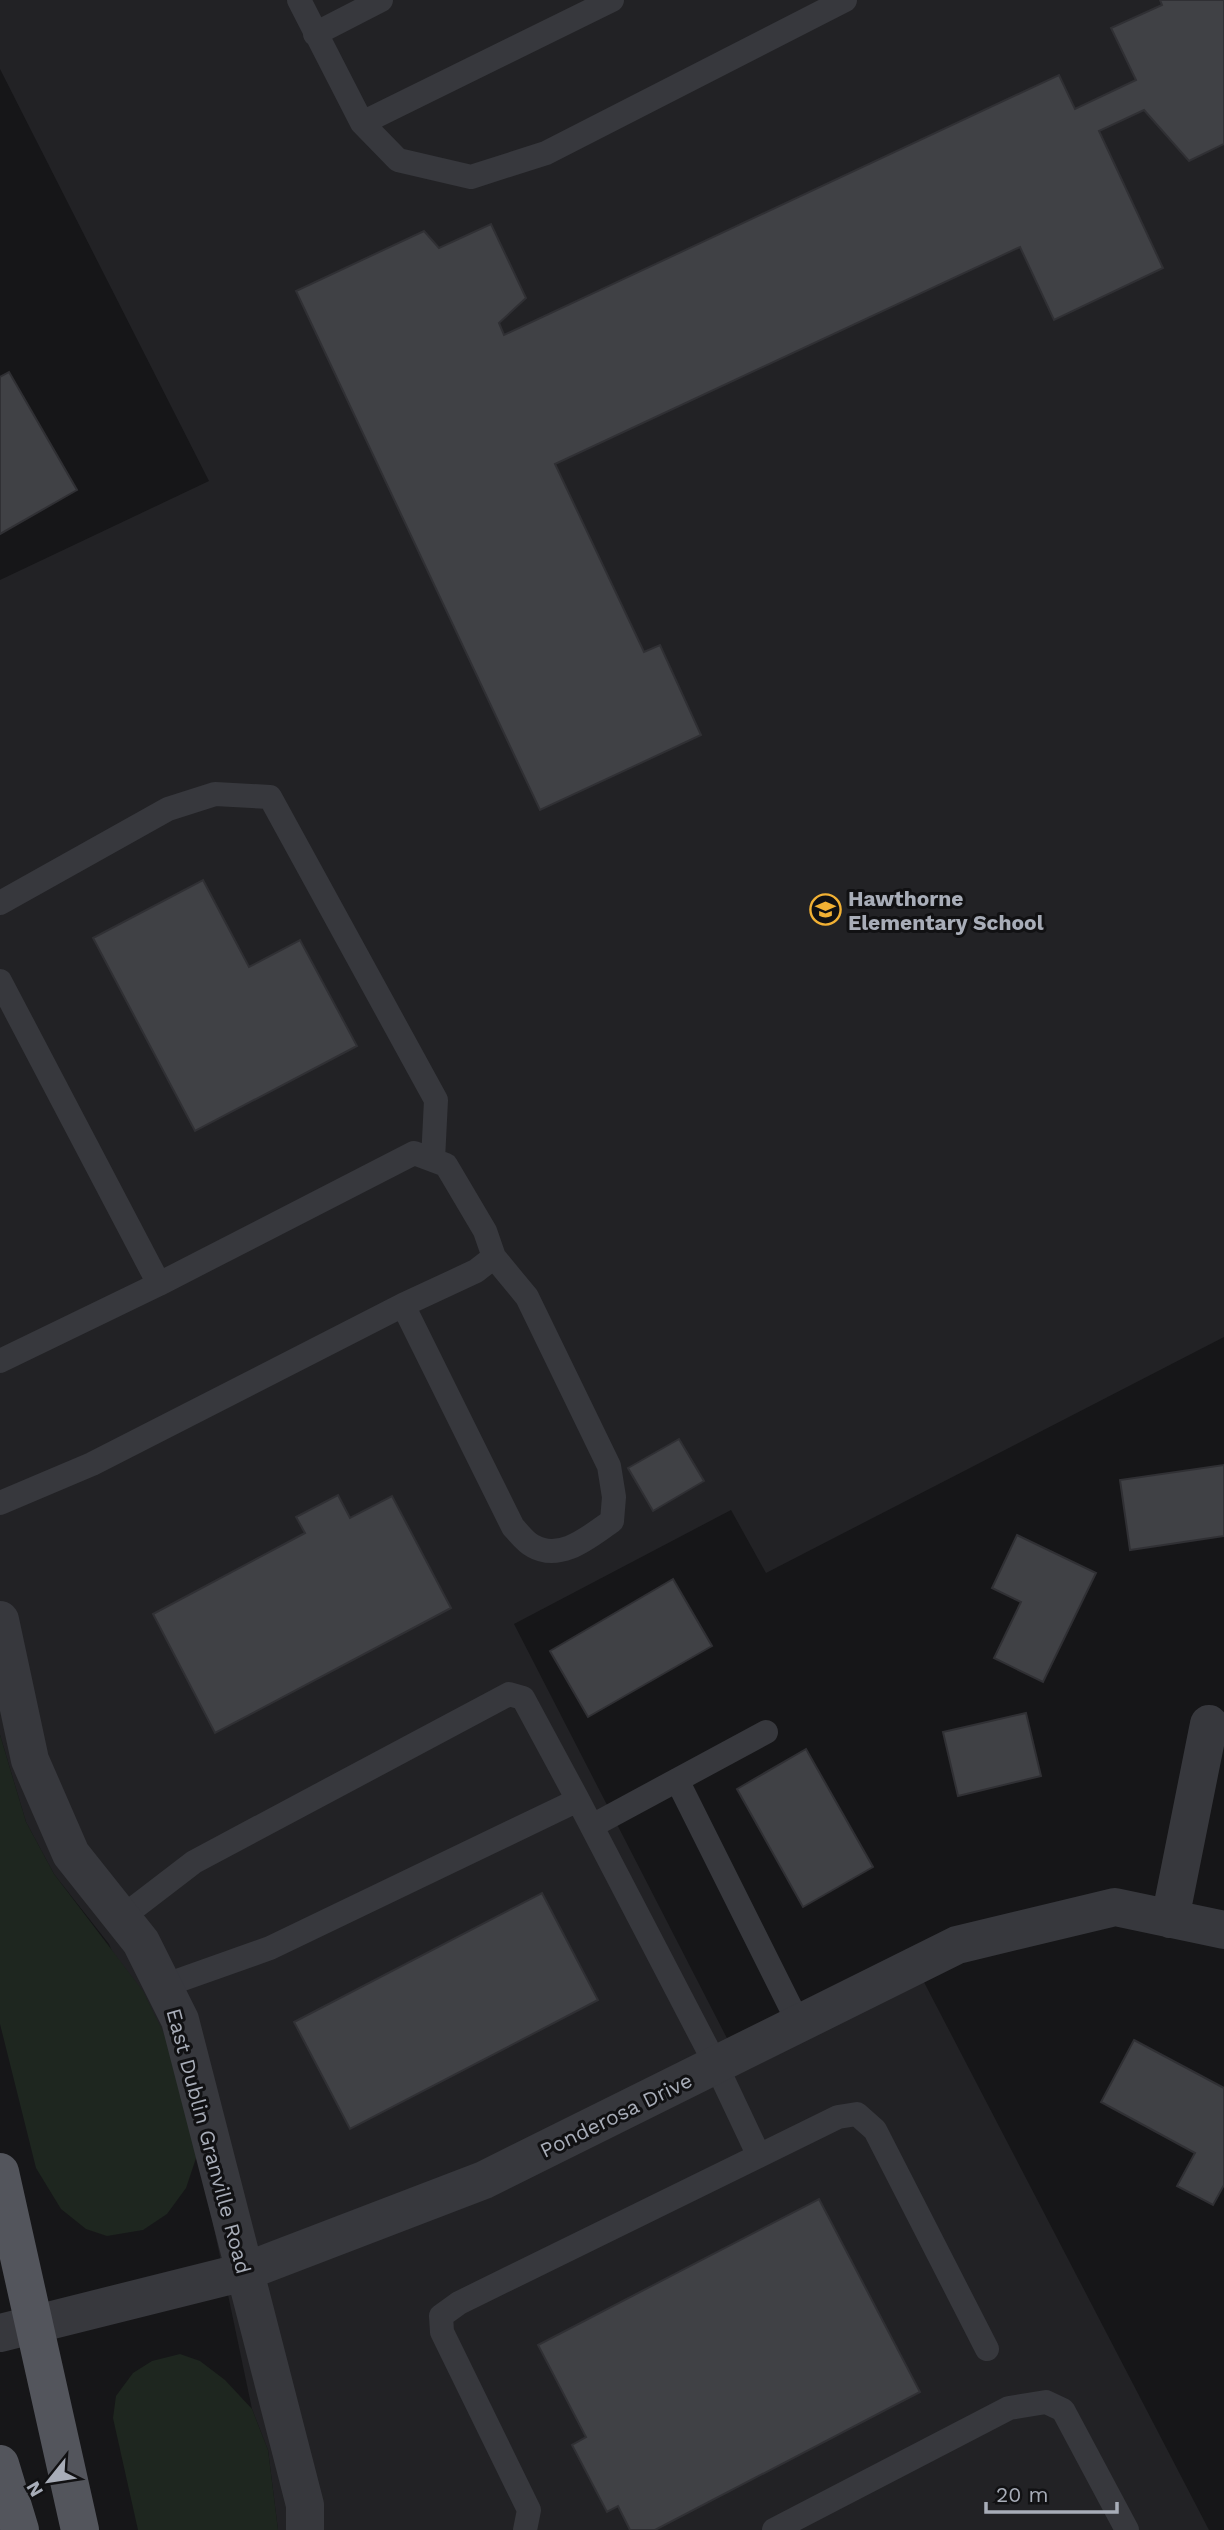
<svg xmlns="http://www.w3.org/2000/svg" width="1224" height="2530" viewBox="0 0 1224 2530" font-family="'Work Sans',sans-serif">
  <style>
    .built { fill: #222225 }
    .green { fill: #1e261f }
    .building { fill: #404145; stroke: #303034; stroke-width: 2 }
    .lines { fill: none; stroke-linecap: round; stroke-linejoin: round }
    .lane { stroke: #37383d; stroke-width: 24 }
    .street { stroke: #37383d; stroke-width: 38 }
    .primary { stroke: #53555c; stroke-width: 38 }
    .labels { text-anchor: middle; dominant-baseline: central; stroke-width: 6; stroke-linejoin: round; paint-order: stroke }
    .poi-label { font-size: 21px; font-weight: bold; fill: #a8adb8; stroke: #111113; text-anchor: start }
    .street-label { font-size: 21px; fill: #a8adb8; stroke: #111113 }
  </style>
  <rect width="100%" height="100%" fill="#161618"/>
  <path class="built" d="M0,0H1224V1337L766,1573L731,1510L514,1624L732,2048L913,1961L1209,2530H278L268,2450L252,2409L198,2152L109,1944L54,1874L26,1822L0,1735V580L209,481L0,69Z"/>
  <path class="green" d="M0,1735L26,1822L54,1874L143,1991L171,2048L198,2152L186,2188L167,2214L143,2230L107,2236L86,2229L61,2209L36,2168L0,2024Z
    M180,2354L200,2361L225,2380L252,2409L268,2450L278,2530H138L113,2418L116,2396L133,2373L152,2361Z"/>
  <path class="building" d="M1160,0H1224V144L1189,161L1144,110L1099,131L1163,268L1054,320L1020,247L555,464L644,652L660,645L701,735L540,810L296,291L424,231L439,248L491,224L526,298L499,323L504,335L1059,75L1075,109L1136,80L1111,28L1162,5Z
    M9,372L77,490L0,534V377Z
    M203,880L249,967L300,940L357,1046L195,1131L93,938Z
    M679,1439L704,1481L653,1511L628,1468Z
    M1224,1465V1536L1130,1550L1120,1480Z
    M338,1495L350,1518L392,1496L451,1608L215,1733L153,1614L305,1533L296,1517Z
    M1017,1535L1096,1573L1043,1682L994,1658L1021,1602L992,1588Z
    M673,1579L712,1646L588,1717L550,1651Z
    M1026,1713L1041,1776L958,1796L943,1732Z
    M806,1749L873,1867L803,1907L737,1789Z
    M542,1893L598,2000L350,2129L294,2022Z
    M1134,2040L1224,2088V2185L1213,2205L1177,2186L1195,2153L1101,2102Z
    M819,2199L920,2392L655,2530H630L618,2506L607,2512L572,2445L586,2437L538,2345Z"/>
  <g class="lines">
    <path class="lane" d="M299,0L362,123L398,160L471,177L546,153L845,0
      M315,34L381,0
      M362,123L612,0
      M0,903L168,809L215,794L270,797L436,1100L433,1160
      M0,981L159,1284
      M403,1305L513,1527C519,1533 525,1542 533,1546C561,1562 590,1536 612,1521L614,1497L609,1466L527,1297L494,1257
      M0,1361L159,1284L414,1153L446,1165L485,1231L494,1257L476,1271L403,1305L92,1464L0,1503
      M677,1780L799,2024
      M592,1826L766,1732
      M121,1918L194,1862L509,1694L523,1698L578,1800
      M163,1986L270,1948L578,1800L716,2065L759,2156
      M525,2530L529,2510L442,2332L441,2316L459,2303L838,2117L857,2114L875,2130L987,2349
      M774,2530L1009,2408L1046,2402L1063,2410L1127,2530"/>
    <path class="street" d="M0,1620L30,1760L71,1854L141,1942L180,2020L305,2505V2530
      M1170,1919L1209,1724
      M0,2333L244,2272L484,2180L957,1945L1115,1907L1224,1930"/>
    <path class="primary" d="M0,2172L80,2530
      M0,2464L20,2530"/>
  </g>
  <defs>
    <symbol id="school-ring" viewBox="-11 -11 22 22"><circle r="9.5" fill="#111113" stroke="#f2b134" stroke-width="1.5"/><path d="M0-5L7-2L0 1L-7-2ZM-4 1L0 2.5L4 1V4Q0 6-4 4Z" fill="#f2b134"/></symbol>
  </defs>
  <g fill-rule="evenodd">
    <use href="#school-ring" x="808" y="892" width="35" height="35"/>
  </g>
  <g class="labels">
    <g class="poi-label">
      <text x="848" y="898">Hawthorne<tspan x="848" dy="24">Elementary School</tspan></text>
    </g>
    <g class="street-label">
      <text transform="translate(616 2115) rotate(-26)">Ponderosa Drive</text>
      <text transform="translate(209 2141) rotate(75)">East Dublin Granville Road</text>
    </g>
  </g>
  <g transform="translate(49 2481) rotate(240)" stroke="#111113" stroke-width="5" paint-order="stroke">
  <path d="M0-5L12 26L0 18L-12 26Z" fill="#a8adb8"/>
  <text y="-10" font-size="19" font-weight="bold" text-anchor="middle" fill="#a8adb8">N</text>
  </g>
  <path d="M986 2502v10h131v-10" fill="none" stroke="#a8adb8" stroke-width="3.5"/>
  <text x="996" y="2502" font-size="21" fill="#a8adb8" stroke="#111113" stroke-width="5" paint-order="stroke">20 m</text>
</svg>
